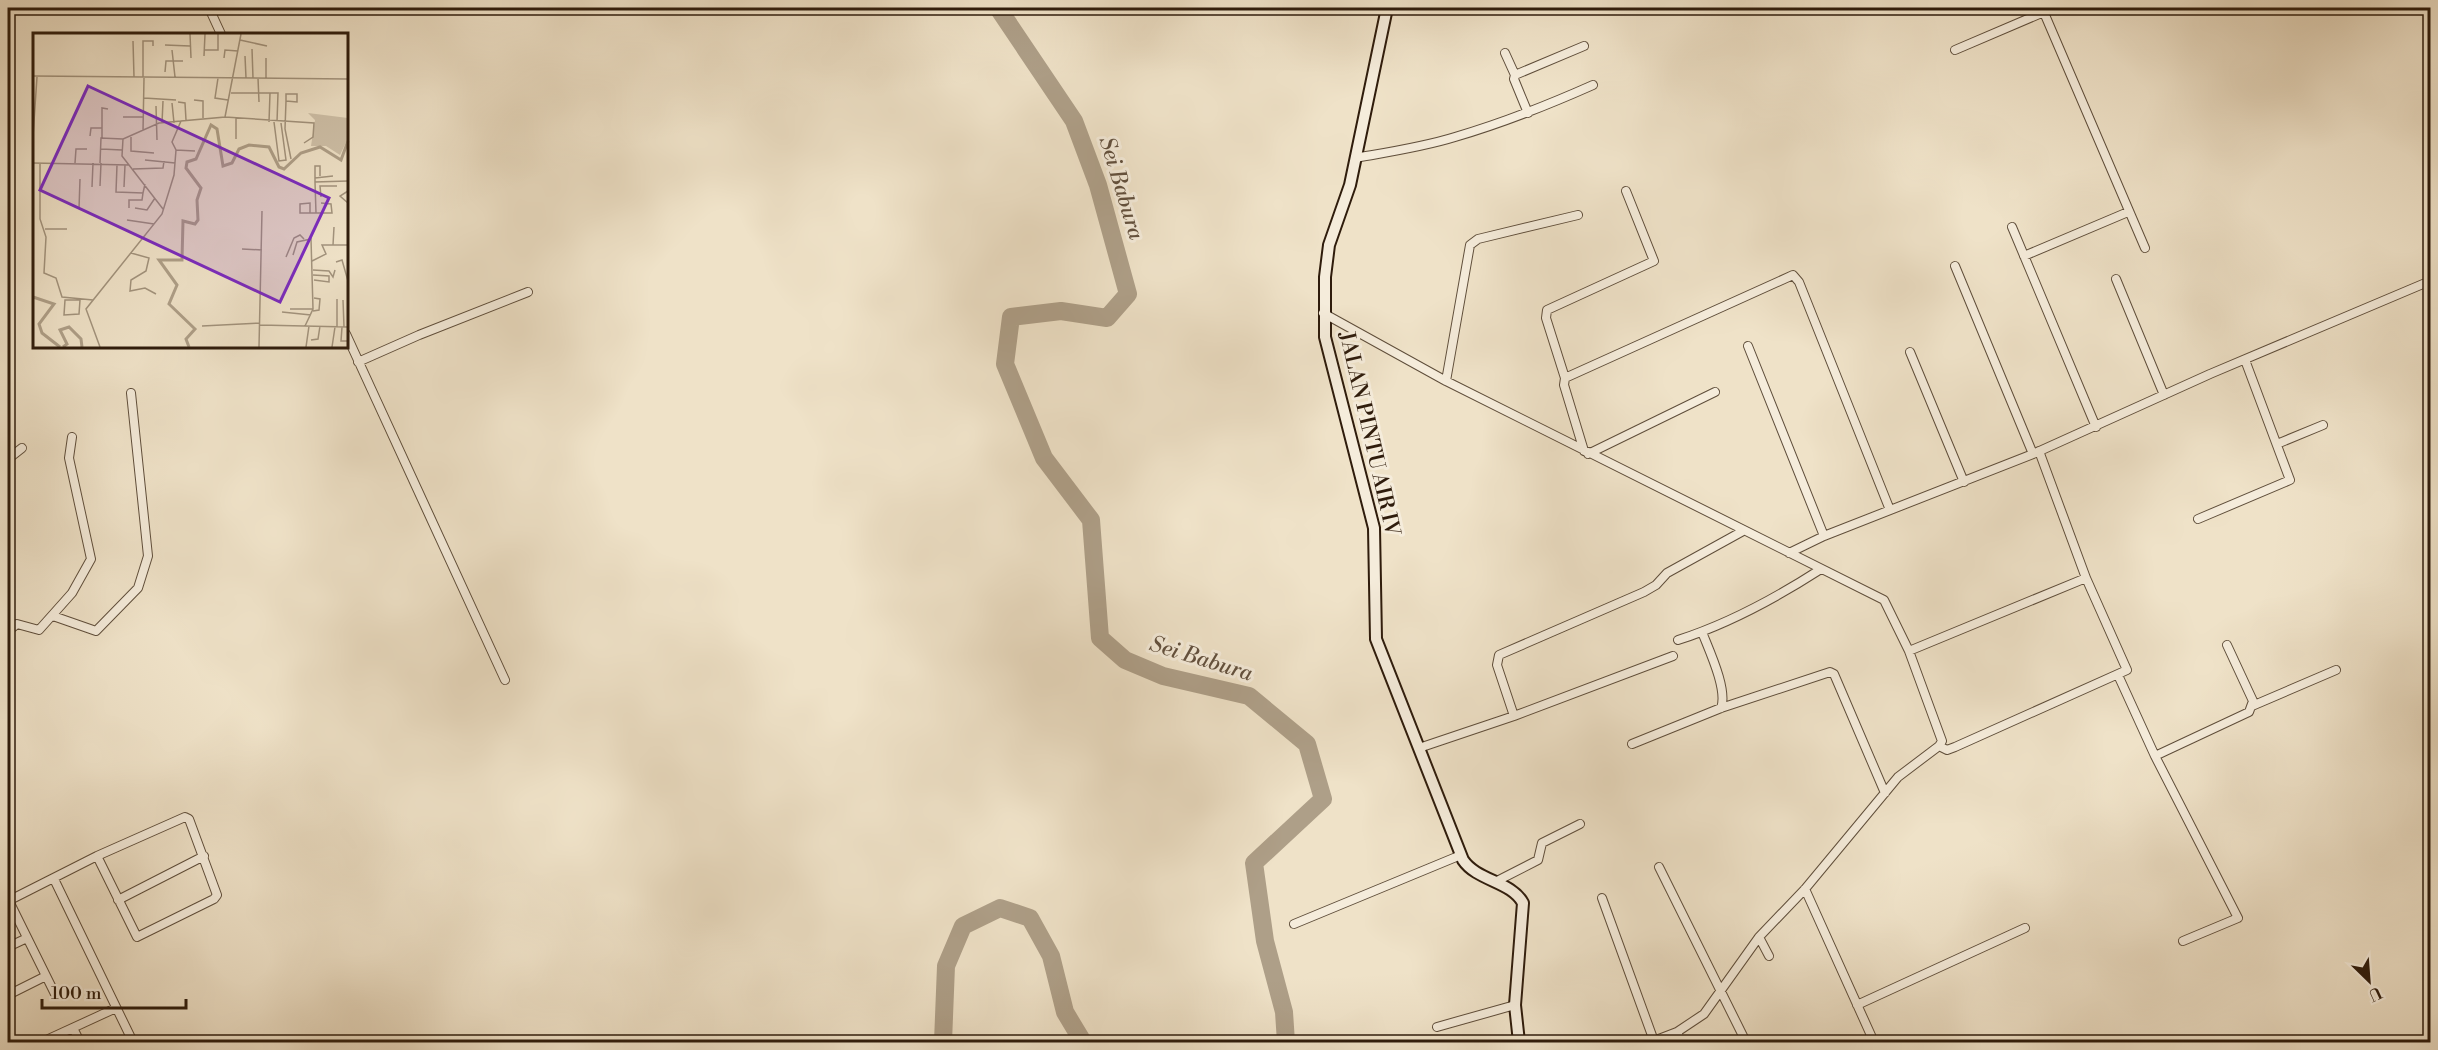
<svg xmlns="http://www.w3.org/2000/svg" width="2438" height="1050" viewBox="0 0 2438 1050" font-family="'Libre Bodoni',serif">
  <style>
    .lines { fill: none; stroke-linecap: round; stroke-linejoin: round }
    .river { stroke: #ae9f88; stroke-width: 18 }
    .minor-casing { stroke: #5f4e3b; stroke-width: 10 }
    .secondary-casing { stroke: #2f1c0c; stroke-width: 14 }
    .minor { stroke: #f5ecdb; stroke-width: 8 }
    .secondary { stroke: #f5ecdb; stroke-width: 10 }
    .labels { text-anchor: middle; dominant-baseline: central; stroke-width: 6; stroke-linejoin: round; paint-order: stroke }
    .street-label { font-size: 21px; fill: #2f1c0c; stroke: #f5ecdb }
    .water-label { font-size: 22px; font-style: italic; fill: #62503e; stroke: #f5ecdb }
    .inset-river { fill: none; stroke: #ae9f88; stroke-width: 3 }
    .inset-road { fill: none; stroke: #a2937d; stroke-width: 1.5 }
    .view { fill: #7b2cbf; fill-opacity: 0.15; stroke: #7b2cbf; stroke-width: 3 }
    .inset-edge { fill: none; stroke: #2f1c0c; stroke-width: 3 }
  </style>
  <rect width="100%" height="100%" fill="#efe2c8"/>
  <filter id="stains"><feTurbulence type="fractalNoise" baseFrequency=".00333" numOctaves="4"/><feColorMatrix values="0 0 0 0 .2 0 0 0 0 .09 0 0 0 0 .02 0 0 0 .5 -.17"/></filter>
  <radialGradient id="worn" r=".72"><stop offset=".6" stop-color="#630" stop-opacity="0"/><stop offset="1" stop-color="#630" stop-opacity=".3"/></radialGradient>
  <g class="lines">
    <path class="river" d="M998,8L1074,121L1098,185L1128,294L1107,318L1061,311L1011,317L1005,364L1044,458L1091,520L1100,638L1125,660L1163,676L1249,696L1307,744L1323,799L1254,863L1265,941L1284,1012L1286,1042
      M943,1042L946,966L963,926L1000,908L1030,918L1051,956L1065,1012L1083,1042"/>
    <defs>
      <path id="minor" d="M209,8L221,34
        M2042,8L2145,248
        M1955,50L2044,12
        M1505,53L1515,75
        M1528,113L1514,79L1515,75L1584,46
        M1355,158C1389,152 1423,147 1455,137C1503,123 1548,105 1593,85
        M2012,227L2096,427
        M2024,256L2128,212
        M1955,266L2033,454
        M2116,279L2164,395
        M1323,313L1446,381L1884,600L1909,651L1942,741L1939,746L1898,777L1805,889L1759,937L1704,1014L1677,1032L1651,1042
        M346,334L505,680
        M1748,346L1824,536
        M1910,352L1964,482
        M358,362L419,335L528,292
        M1565,378L1546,318L1547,310L1654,261L1626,191
        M1446,381L1470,245L1478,239L1578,215
        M2277,444L2323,425
        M1584,451L1564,385L1565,378L1793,275L1799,282L1890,510
        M1588,454L1715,392
        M8,459L22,448
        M2198,519L2290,480L2245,360
        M1789,553L1824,536L2033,454L2210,374L2430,281
        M53,616L96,631L138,588L148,556L131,393
        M8,631L17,624L39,630L72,593L91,559L69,458L72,437
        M1702,632C1709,650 1728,690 1721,708
        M1678,640C1728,624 1776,598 1821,569
        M1909,651L2086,578
        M2118,675L2155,756L2238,918L2183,941
        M2252,706L2336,670
        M1514,716L1497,665L1499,655L1644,592L1656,585L1667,573L1743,531
        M1632,744L1721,708L1830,672L1834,674L1885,793
        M1939,746L1947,750L1955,747L2127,670L2086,578L2039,451
        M1419,748L1514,716L1673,656
        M2155,756L2249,712L2253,701L2227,645
        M1659,867L1746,1042
        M54,879L133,1042
        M1495,882L1538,860L1542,843L1580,824
        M1805,889L1874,1042
        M1602,898L1654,1041
        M118,900L204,856
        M8,901L97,856L185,817L189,819L217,895L214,899L137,937L97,856
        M9,901L56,996
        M1294,924L1461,855
        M1759,937L1769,956
        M8,947L27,938
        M8,995L46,976
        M1857,1005L2025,928
        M1437,1027L1515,1005
        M73,1028L80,1042
        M1677,1032L1681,1042
        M42,1042L116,1008"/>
      <path id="secondary" d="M1387,8L1350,185L1329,245L1325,277V337L1374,528L1376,639L1463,860C1477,881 1511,881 1523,903L1515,1005L1519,1042"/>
    </defs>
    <use href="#minor" class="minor-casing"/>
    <use href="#secondary" class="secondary-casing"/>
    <use href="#minor" class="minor"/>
    <use href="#secondary" class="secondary"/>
  </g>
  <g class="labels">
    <g class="street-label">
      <text transform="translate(1369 434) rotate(77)">JALAN PINTU AIR IV</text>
    </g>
    <g class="water-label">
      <text transform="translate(1121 188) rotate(73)">Sei Babura</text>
      <text transform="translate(1201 659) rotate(17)">Sei Babura</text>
    </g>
  </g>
  <g transform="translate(33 33)">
    <rect width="315" height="315" fill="#efe2c8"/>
    <path d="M275,80L315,85V105L307,122L293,113H278L282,87Z" fill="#cec0a8"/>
    <path class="inset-river" d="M0,264L21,271L6,291L9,300L27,314M30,314L34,311L27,297L36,294L48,306L49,314M156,314L153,306L162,296L136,271L144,252L126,227H149L150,188L162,191L165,187L164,167L168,155L153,135L154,129L163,126L178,92L184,96L190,133L199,130L206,116L216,112L236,114L246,134L251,136L268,120L287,114L308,127L315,108"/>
    <path class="inset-road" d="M157,1L158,25M207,7L234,13M100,8L101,44M132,12L157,13M219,16L220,45M139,17L142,44M172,17H185V1M171,23L172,1M212,23L213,45M191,25L192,17L205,18M233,25V46M132,39L133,28H150M0,43L315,46M110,45V8H120V13M185,45L182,65L195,67M225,45L226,69M198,60H245L244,89M111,65L143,67M161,67L170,68V85M253,68L264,69V61H253V68L252,96L258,126M145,69L152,70L153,87M139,70L141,90M123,73L124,107M90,84H110M192,84L281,90L280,104L271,110M236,89L237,60M241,89L246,128L253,127L248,90M129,90L130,68M110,98L111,45M0,103L4,44M57,103L58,95H69M98,104V118L121,120M69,105V75L75,76M203,106V85M68,116L89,117M143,117L162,118M112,127L142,130M0,130L96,132M7,130V186L13,204L11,240L23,245L29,264L60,267M42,130L43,116H54M67,130L68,105L90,106M84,132L83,159L110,160L112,151M100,136L130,135L131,128M282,145L300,143M282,149V133H287V143M67,153L68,130M59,154L60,130M91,154L92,132M315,158L307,163L315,170M288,164L287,153H304M96,175V167H109L110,160M102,175L114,177L122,165M46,176L47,146M130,176L89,123L90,106L126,90L148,88M277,180V170L267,171V180H299L298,171L288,170M283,180L282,149L315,148M94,187L121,191M12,196H34M300,212L301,194M209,216L229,217M98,220L116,225L113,238L98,247L97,258L112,255L123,261M260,222L264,209L278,206L280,276L272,293M253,224L261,205L267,202L271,206M279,228L293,221L289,212H315M303,229L309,227L315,248M280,237L296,238L300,244L302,237M280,242L296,243V249L281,247M32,267H47L46,281L31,282ZM310,267L311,294M257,276H280M280,278L286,277L287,266L281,265M249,279L278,282M227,292L315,294M169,293L227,290M304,294V266M309,294L308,308H315M278,307L285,306L287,293M67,314L53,276L129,181L141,142L143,117L139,109L148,88L192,84L208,1M226,314L229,178M273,314L276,293M299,314L302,294"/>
    <path class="view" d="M55,53L296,165L247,269L7,157Z"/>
    <rect width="315" height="315" class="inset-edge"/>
  </g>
  <rect width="2438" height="1050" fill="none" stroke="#efe2c8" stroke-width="30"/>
  <rect x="9" y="9" width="2420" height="1032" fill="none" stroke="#2f1c0c" stroke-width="3"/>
  <rect x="15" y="15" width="2408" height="1020" fill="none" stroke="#2f1c0c" stroke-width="1.5"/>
  <g transform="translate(2369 981) rotate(155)" stroke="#f5ecdb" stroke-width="4.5" paint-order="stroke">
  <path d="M0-4.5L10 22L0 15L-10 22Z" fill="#2f1c0c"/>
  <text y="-9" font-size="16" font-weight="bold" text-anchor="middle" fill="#2f1c0c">U</text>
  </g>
  <path d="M42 999v9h144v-9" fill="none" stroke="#2f1c0c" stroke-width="3"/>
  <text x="51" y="999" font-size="18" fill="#2f1c0c" stroke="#f5ecdb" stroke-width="4.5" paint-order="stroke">100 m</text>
  <rect width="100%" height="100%" filter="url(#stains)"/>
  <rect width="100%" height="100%" fill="url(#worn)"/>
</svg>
